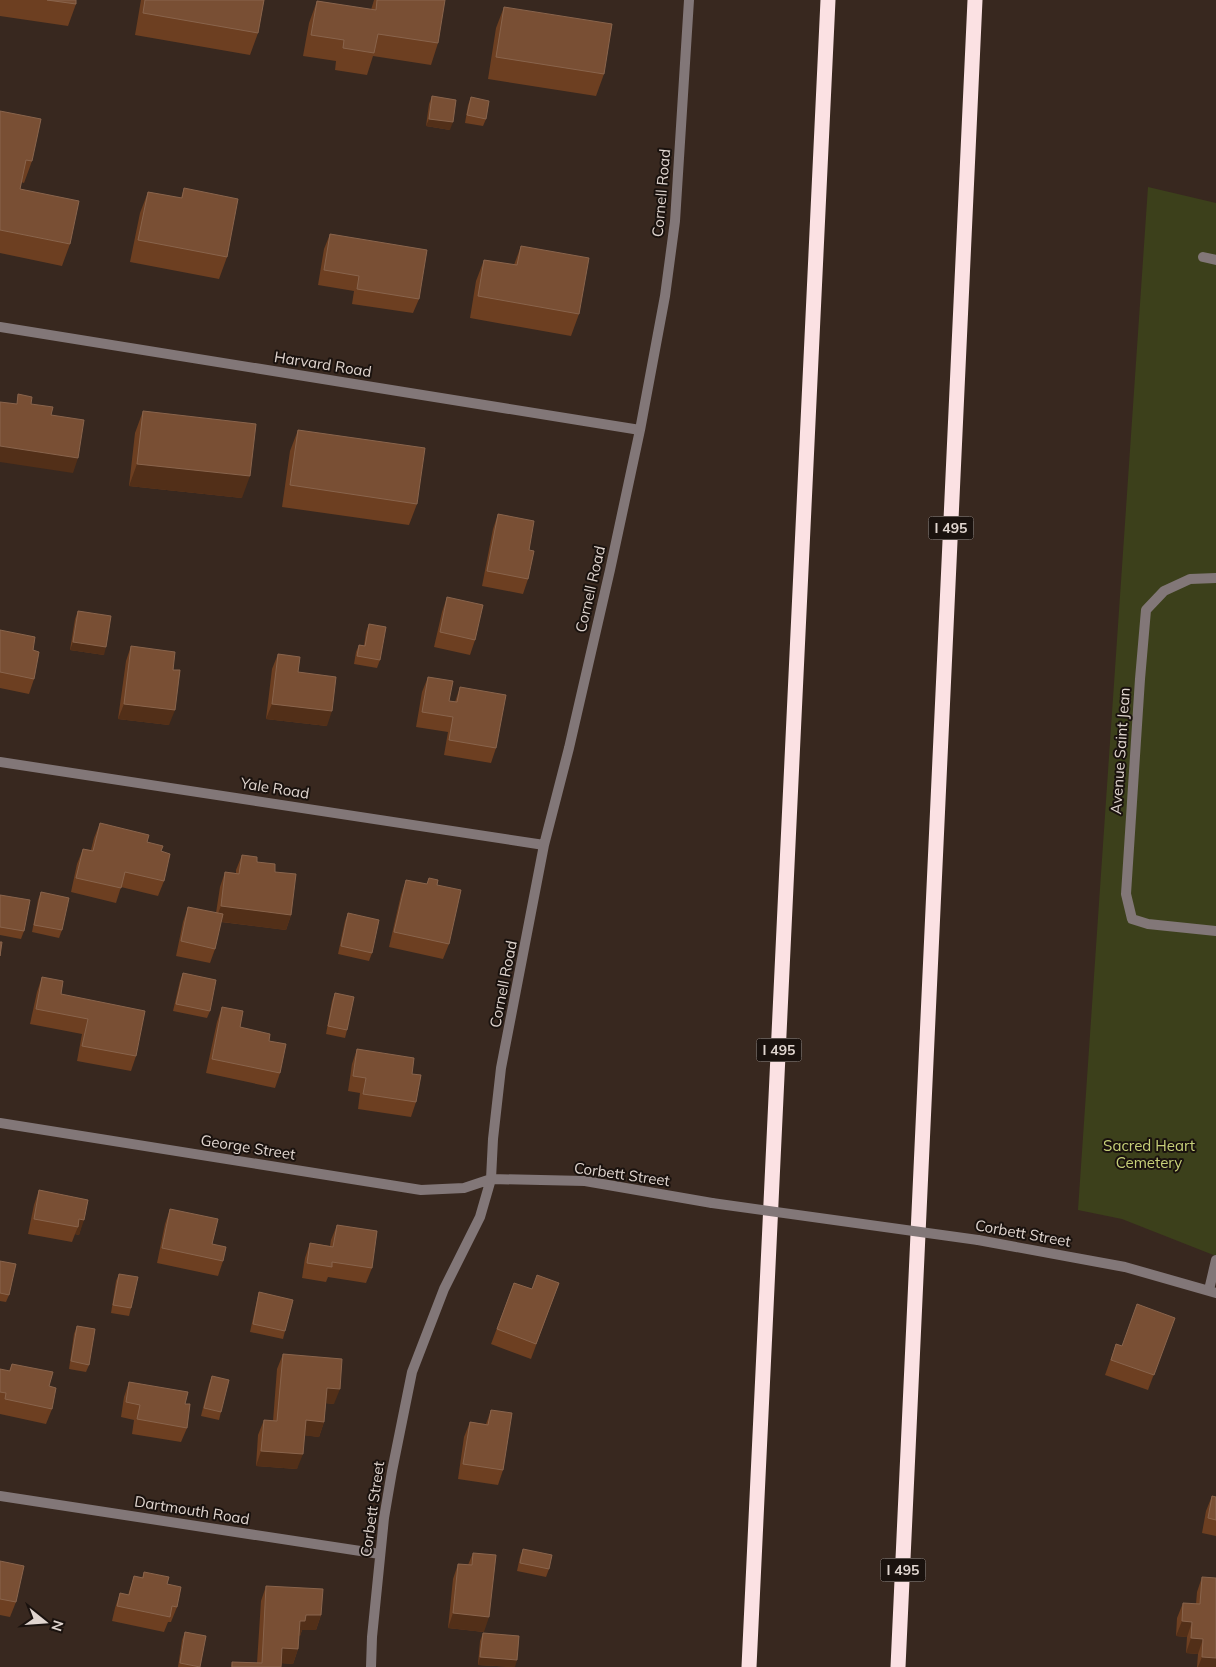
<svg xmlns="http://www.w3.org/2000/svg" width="1216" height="1667" viewBox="0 0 1216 1667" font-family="Mulish,sans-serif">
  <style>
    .green { fill: #3c401b }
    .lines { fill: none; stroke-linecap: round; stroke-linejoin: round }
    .lane { stroke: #827778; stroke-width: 10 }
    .street { stroke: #827778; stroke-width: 10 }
    .highway { stroke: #fbe1e3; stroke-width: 15 }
    .street-bridge { stroke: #827778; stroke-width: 10 }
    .wall { fill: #6d3f21 }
    .shaded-wall { fill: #522f18 }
    .building { fill: #794f34; stroke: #89644c }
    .labels { text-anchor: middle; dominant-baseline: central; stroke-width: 4; stroke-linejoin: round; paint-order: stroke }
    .shield { fill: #1a120e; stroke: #a59a95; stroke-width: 1 }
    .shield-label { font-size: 14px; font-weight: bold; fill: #e0d5cf }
    .street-label { font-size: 15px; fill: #e0d5cf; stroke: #1a120e }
    .park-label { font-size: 15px; fill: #c7d079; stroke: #1a120e }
  </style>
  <rect width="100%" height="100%" fill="#38281f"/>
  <path class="green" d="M1148,187L1216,203V1256L1122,1219L1078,1210Z"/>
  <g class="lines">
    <path class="lane" d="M1203,257L1216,260
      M1216,578L1190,579L1164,591L1146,610L1140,679L1126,894L1132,919L1148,924L1216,931
      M1209,1290L1216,1260"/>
    <path class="street" d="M0,327L640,430
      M0,762L544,845
      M0,1123L421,1190L464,1188L491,1179L493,1139L501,1068L544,845L569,748L610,570L640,430L665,296L675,221L689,0
      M978,1240L1125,1267L1216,1293
      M0,1496L380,1554
      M371,1667L372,1637L384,1518L392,1471L412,1372L444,1289L480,1217L491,1179L585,1181L712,1203"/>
    <path class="highway" d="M749,1667L828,0
      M898,1667L975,0"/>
    <path class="street-bridge" d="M712,1203L978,1240"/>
  </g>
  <path class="wall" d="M0,0H76V4L68,26L0,16Z
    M141,0H264L258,33L250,55L135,35Z
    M374,0H377L438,43L431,65L373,56L367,75L335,70L336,61L303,56L309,23L317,1L371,10Z
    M504,7L604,74L596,96L488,79L496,28Z
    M432,96L450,130L426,126L429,104Z
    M471,97L486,119L483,126L465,123L468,105Z
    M0,111L32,161L24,183L21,182L20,189L70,244L62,266L0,253Z
    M184,188L227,257L219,279L130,262L140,213L148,192L181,198Z
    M330,234L419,299L413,313L352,304L354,291L318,285L324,249Z
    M521,246L579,314L571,336L470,318L476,281L484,260L514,265Z
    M143,411L242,498L129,486L135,433Z
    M298,430L417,504L409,525L282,507L290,451Z
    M498,514L529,550L528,579L523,594L482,586L493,529Z
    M447,597L475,640L470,655L434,647L442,612Z
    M78,611L104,655L70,650L75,619Z
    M369,624L380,660L377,668L354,664L356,652L359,645L364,646L366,632Z
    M0,630L33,650L34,679L29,694L0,688Z
    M131,646L173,670L169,725L118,719L126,661Z
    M278,654L298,672L327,726L266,719L272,669Z
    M428,677L449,701L455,702L460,687L496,748L491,763L444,755L448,732L416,727L422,692Z
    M100,823L147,842L161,851L164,881L158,896L121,887L116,903L71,892L77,864L83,849L91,850L94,838Z
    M242,855L257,862L275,872L291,915L286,930L221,922L215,949L210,963L176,956L183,922L188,907L216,913L220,887L225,872L236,873V870Z
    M406,880L427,884L437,885L449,944L443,959L389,947L401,895Z
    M41,892L62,930L59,938L32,932L38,900Z
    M0,895L24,931L21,939L0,935Z
    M348,913L372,953L369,961L338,954L345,921Z
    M183,973L210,1011L207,1018L173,1011L180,981Z
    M42,977L61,994L136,1056L131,1071L77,1061L82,1034L30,1024L37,992Z
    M335,993L347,1030L345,1038L326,1034L332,1001Z
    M222,1007L240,1027L269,1041L280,1073L275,1088L206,1073L217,1022Z
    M357,1049L412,1074L416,1102L411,1117L358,1109L360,1093L348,1091L352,1064Z
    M39,1190L88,1200L79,1235L75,1234L72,1242L28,1234L34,1205Z
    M170,1209L212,1244L223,1261L218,1276L157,1263L165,1224Z
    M337,1225L372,1268L366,1283L328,1277L326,1282L302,1278L305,1258L310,1243L330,1246L331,1240Z
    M0,1261L9,1295L6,1302L0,1301Z
    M119,1274L131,1308L129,1316L111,1313L116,1281Z
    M514,1283L532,1289L559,1283L531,1359L491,1344Z
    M259,1292L285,1331L283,1339L250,1332L257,1300Z
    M1175,1318L1148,1390L1105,1375L1116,1344L1122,1346Z
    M77,1326L89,1365L86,1372L69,1369L74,1334Z
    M283,1354L334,1404L326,1403L324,1422L319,1437L304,1435L297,1469L256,1466L258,1435L264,1420L273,1421L277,1369Z
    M12,1364L49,1386L52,1409L46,1424L0,1414V1369L9,1371Z
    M212,1376L221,1412L219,1420L201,1416L209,1384Z
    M129,1382L187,1428L181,1442L132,1434L134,1420L121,1417L124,1397Z
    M491,1410L503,1470L498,1485L458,1479L464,1437L470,1422L486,1424Z
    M1212,1496L1216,1497V1536L1202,1533L1206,1511Z
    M523,1549L549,1569L546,1577L517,1571L520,1557Z
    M473,1553L484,1632L448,1628L453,1579L458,1564L468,1565Z
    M0,1561L16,1602L10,1617L0,1615Z
    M144,1572L167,1584L177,1607L171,1622H168L164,1632L112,1621L115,1608L120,1593L128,1595L134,1576L142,1578Z
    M1202,1577L1216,1667H1197L1198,1654L1186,1653L1187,1637L1176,1636L1177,1618L1183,1603L1196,1604L1197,1592Z
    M266,1586L321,1615L316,1630H302L300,1636H299L298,1649L293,1664L282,1663L281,1667H231L232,1662L257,1663L261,1601Z
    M185,1632L200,1667H178L182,1640Z
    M483,1633L515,1667L478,1665L480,1641Z"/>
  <path class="shaded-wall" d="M429,119L453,122L450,130L426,126Z
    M0,446L78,458L73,473L0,462Z
    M137,464L250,476L242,498L129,486Z
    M73,642L106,647L104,655L70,650Z
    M124,704L175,710L169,725L118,719Z
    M272,704L332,711L327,726L266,719Z
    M221,906L291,915L286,930L215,921Z
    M79,1219L84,1220L79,1235L75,1234L78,1227Z
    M327,1388L340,1389L334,1404L322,1403Z
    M306,1420L324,1422L319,1437L300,1435Z
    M261,1451L303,1454L297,1469L256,1466Z
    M453,1613L489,1617L484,1632L448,1628Z
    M306,1615H321L316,1630H302L300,1636H294L300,1621Z
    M1182,1621L1192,1622L1187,1637L1176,1636Z
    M1191,1638L1203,1639L1198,1654L1186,1653Z
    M282,1648L298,1649L293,1664L277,1663Z
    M480,1657L517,1660L515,1667L478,1665Z
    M1202,1657L1216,1658V1667H1198Z"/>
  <path class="building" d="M47,0H76V4Z
    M145,0H264L258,33L143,13Z
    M377,0H445L438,43L378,34L374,53L343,48L344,40L311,35L317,1L376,10Z
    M504,7L612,24L604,74L496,57Z
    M432,96L456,100L453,122L429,119Z
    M471,97L489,101L486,119L467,115Z
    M0,111L41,119L32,161L26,160L20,189L79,201L70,244L0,230Z
    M184,188L238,199L227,257L138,240L148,192L182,198Z
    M330,234L427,250L419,299L357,289L359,276L324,270Z
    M521,246L589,258L579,314L478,296L484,260L517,265Z
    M18,394L32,397L31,404L53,407L51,415L84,420L78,458L0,446V402L17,404Z
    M143,411L256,424L250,476L137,464Z
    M298,430L425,448L417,504L290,485Z
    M498,514L534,521L529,550L534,551L528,579L487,571Z
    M447,597L483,605L475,640L440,632Z
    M78,611L111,616L106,647L73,642Z
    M369,624L386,627L380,660L357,656L359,645L365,646Z
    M0,630L35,637L33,650L39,652L34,679L0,672Z
    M131,646L175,652L173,670H180L175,710L124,704Z
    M278,654L300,657L298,672L336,677L332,711L272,704Z
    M428,677L453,681L449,701L457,702L460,687L506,695L496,748L449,740L453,717L422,712Z
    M100,823L149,835L147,842L163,846L161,851L170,854L164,881L125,872L121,888L76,878L83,849L93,851Z
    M242,855L257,857V862L275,864V872L296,874L291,915L221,906L225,872L239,874Z
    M429,878L438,880L437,885L461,890L449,944L394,932L406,880L427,884Z
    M41,892L69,898L62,930L34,925Z
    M0,895L30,900L24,931L0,927Z
    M188,907L223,914L215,949L181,941Z
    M348,913L379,920L372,953L341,946Z
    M0,942H2L0,956Z
    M183,973L216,980L210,1011L176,1004Z
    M42,977L63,981L61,994L145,1011L136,1056L82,1046L88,1019L36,1009Z
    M335,993L354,997L347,1030L328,1026Z
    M222,1007L243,1011L240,1027L270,1034L269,1041L286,1044L280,1073L212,1059Z
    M357,1049L414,1058L412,1074L421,1075L416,1102L363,1094L366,1078L353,1076Z
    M39,1190L88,1200L84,1220L79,1219L78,1227L34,1219Z
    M170,1209L218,1219L212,1244L226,1247L223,1261L162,1248Z
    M337,1225L377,1231L372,1268L332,1262V1267L307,1263L310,1243L333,1247Z
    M0,1261L16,1264L9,1295L0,1293Z
    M119,1274L138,1277L131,1308L113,1305Z
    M537,1275L559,1283L536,1344L497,1329L514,1283L532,1289Z
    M259,1292L293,1300L285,1331L253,1324Z
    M1137,1304L1175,1318L1154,1375L1111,1360L1116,1344L1122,1346Z
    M77,1326L95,1329L89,1365L71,1361Z
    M283,1354L342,1359L340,1389L327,1388L324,1422L306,1420L303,1454L261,1451L264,1420L277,1421Z
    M12,1364L53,1372L49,1386L56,1388L52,1409L5,1399L6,1393L0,1392V1369L10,1371Z
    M212,1376L229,1380L221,1412L204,1408Z
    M129,1382L188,1392L185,1404H190L187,1428L137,1419L140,1405L126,1402Z
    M491,1410L512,1413L503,1470L463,1464L470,1422L488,1425Z
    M1212,1496L1216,1497V1520L1208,1518Z
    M523,1549L552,1555L549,1569L520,1563Z
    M473,1553L496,1555L489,1617L453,1613L458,1564L472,1565Z
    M0,1561L24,1566L16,1602L0,1599Z
    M144,1572L169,1577L167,1584L181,1587L177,1607L172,1606L170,1617L117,1606L120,1593L129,1595L134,1576L143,1578Z
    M1202,1577L1216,1578V1658L1202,1657L1203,1639L1191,1638L1192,1622L1182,1621L1183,1603L1200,1604Z
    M266,1586L323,1589L321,1615H306L305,1621H300L298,1649L282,1648L281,1667H232V1662L262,1663Z
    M185,1632L206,1636L200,1667L180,1663Z
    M483,1633L519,1636L517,1660L480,1657Z"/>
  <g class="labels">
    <g class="shield">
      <rect x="928.5" y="516.5" width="45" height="23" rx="4"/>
      <rect x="756.5" y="1038.5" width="45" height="23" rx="4"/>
      <rect x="880.5" y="1558.5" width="45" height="23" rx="4"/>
    </g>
    <g class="shield-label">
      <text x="951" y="528">I 495</text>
      <text x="779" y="1050">I 495</text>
      <text x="903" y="1570">I 495</text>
    </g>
    <g class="street-label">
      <text transform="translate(661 193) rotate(-85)">Cornell Road</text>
      <text transform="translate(323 364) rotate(9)">Harvard Road</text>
      <text transform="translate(590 589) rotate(-77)">Cornell Road</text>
      <text transform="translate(1120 751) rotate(-86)">Avenue Saint Jean</text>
      <text transform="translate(275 788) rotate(9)">Yale Road</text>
      <text transform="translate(503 984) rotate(-79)">Cornell Road</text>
      <text transform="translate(248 1147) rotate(9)">George Street</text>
      <text transform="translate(622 1174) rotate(8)">Corbett Street</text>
      <text transform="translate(1023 1233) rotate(10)">Corbett Street</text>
      <text transform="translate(372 1509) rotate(-82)">Corbett Street</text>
      <text transform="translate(192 1510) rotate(9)">Dartmouth Road</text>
    </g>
    <g class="park-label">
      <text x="1149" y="1145">Sacred Heart<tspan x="1149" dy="17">Cemetery</tspan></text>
    </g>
  </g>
  <g transform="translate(45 1622) rotate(107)" stroke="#1a120e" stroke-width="4" paint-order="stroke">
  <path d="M0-4L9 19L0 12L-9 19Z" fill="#e0d5cf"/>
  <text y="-8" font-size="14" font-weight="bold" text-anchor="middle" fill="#e0d5cf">N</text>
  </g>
</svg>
